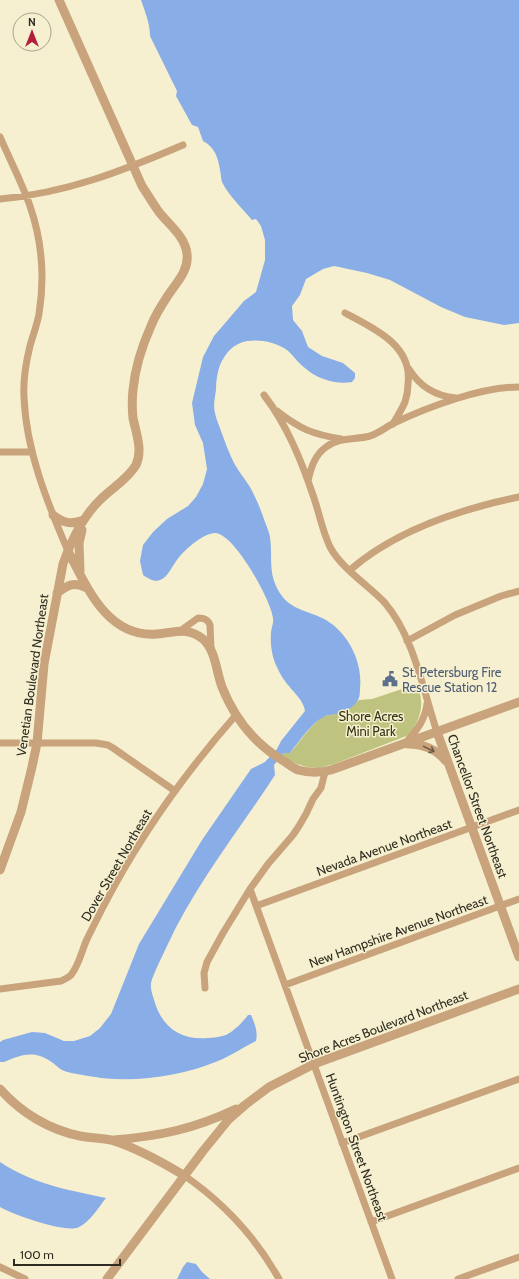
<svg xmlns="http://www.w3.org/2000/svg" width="519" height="1279" viewBox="0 0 519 1279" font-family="Cabin,sans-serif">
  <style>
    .green { fill: #bec47f }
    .water { fill: #89ade7 }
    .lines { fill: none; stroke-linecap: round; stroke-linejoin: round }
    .minor { stroke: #c8a37c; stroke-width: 7 }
    .tertiary { stroke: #c8a37c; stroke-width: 9 }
    .oneway { stroke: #6c5c45 }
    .labels { text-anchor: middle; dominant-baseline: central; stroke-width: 3; stroke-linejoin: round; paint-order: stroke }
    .service-label { font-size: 13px; fill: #4e5e75; stroke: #f6f0d0; text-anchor: start }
    .street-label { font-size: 13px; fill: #2e2c20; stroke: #f6f0d0 }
    .park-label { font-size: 13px; fill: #323415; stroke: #f6f0d0 }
  </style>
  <rect width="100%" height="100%" fill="#f6f0d0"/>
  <path class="green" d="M417,684C425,704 421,718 409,735L334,764L319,768L307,767L297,764L282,756L284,753H290C300,742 309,727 321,718C325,715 330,715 335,714C344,713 353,706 359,700L372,699Z"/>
  <path class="water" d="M141,0H519V323L504,325L465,317L441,307L390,280L367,273L334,266L323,269L306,279L300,295L292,306L293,320L302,331L308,347L322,356L343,363L355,373V378L352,382C337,385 317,379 305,368C298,363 293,355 287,350C276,342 260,339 247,341C233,344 226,352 220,365C217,373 216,382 216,390C215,397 213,406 215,413C216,419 219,425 221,431C225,442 229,453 234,463C239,472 245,479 250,487C256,498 261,510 265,522C267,527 269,532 270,537C273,560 267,575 282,596C292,610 312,612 326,620C348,633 363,662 360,688C360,691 360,697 358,700C355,707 344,712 337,714C332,715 327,714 322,718C311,724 298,743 290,753H284L274,765L275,775C238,832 195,885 167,946C163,955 153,974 151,983C150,990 154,999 156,1006C165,1030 183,1040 208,1038C213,1038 220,1037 226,1035C234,1031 243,1022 248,1015H251C255,1024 258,1032 256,1041C243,1047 231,1056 218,1061C181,1076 141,1082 101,1078C91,1076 71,1074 62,1070C58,1068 54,1063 50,1061C33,1050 21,1055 4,1062H0V1042L3,1040L32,1032L45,1033L64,1041H74L90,1036L100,1028L111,1014L139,944L202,840L251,769L265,762L277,749L281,741L305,711C303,700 295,694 289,686C284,681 279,672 276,665C272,656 270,643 271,633C271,628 274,623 273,618C271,600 234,533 215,533C204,533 187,548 180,556C168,570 165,591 143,575L140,561L143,545L153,532L167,519L188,506L196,497L203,484L207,469L203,443L195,425L192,403L203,357L214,336L244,301L256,292L265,260V240L261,226L256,219L252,220C242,208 229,196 222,182C221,179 221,174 220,170C218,158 215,147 203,141L198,127L192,125L176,96L177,91L150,36C150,23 145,12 141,0Z
    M0,1162C33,1184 68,1190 106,1198C98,1208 91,1221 79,1227C67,1234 12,1214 0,1207Z
    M187,1262L196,1264L202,1272L210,1279H177L183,1267Z"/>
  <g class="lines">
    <path class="minor" d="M0,137C10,160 22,183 30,206C42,241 45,277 39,314C37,325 33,335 30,346C26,362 23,380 24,397C26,450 47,502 68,551
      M0,199C67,193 122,171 183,145
      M345,313C373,328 413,345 408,384C408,389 407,396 405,402C402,409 397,417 393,424
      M409,369C420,387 435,396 456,398
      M264,395C287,425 301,460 313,495C319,512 322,530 330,547C342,569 368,585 385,603C414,637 423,690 437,732
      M277,411C300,429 312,434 341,439
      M0,452H32
      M308,481C311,467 315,455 326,447C339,437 355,440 370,436C379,433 386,427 394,423C428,407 481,387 519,387
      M350,570C396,530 461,509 519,497
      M180,631L198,618C204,618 208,619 210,625L211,649
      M407,641L455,615L501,596L519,591
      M407,741C417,730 425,720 427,704
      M0,743H96L108,745L113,748L175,791
      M250,889L392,1279
      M256,906L519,810
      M285,985L519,899
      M205,988L204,973L207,962L223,933L250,889L268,864L293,835L299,826L306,814L313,799L321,788L325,772
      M0,989L61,981C65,979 68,978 71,975C79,965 82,950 87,939C92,929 97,919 102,909C138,839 184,774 236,715
      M342,1143L519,1079
      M185,1176C225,1204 255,1236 279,1279
      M371,1222L519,1168
      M0,1267L25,1279
      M458,1279L519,1257"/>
    <path class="tertiary" d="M53,515C63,523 71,525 84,520
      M68,551C87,587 107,638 157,634C174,633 187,626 203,639C216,651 216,671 222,687C234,717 254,743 282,760C287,763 293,768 298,770C309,773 320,773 331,770L519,702
      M80,571L79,543L82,530
      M57,593C68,585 74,581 87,588
      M437,732L519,957
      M408,744C423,744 436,749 446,761
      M0,870L21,812L32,767L37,743L44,664L63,564C71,541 83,516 101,499C112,488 128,479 136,465C143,450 136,433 133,418C132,408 132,399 133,390C135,368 142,346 151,326C155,316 161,306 167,297C176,283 189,271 187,254C185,236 169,225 159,212C153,204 148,195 142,186L59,0
      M0,1089C21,1113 50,1130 80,1136C90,1138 101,1138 111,1140C137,1148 162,1162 185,1176
      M114,1140C160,1136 194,1129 236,1109
      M107,1279L203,1151L229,1119L245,1105L269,1087L314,1064L519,989"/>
  </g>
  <defs><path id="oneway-shaft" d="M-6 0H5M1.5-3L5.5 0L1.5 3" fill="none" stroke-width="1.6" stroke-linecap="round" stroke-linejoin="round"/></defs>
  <use class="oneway" href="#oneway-shaft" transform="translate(429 749) rotate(26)"/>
  <defs>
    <symbol id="civic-bare" viewBox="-9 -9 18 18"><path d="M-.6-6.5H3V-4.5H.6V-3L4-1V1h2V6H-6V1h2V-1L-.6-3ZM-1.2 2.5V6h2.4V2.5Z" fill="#5c6f8a" stroke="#f6f0d0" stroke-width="2.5" paint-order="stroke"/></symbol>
  </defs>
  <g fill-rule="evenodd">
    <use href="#civic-bare" x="379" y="668" width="22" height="22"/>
  </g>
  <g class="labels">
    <g class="service-label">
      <text x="402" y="672">St. Petersburg Fire<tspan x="402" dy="15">Rescue Station 12</tspan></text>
    </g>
    <g class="street-label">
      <text transform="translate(32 675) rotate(-82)">Venetian Boulevard Northeast</text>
      <text transform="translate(478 806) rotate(70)">Chancellor Street Northeast</text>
      <text transform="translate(384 847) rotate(-20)">Nevada Avenue Northeast</text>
      <text transform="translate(116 865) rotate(-60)">Dover Street Northeast</text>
      <text transform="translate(398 931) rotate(-20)">New Hampshire Avenue Northeast</text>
      <text transform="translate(383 1026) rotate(-21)">Shore Acres Boulevard Northeast</text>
      <text transform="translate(357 1147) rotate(70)">Huntington Street Northeast</text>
    </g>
    <g class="park-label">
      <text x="371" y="716">Shore Acres<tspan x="371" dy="15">Mini Park</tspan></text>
    </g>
  </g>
  <g transform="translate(32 32)"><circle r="19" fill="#f6f0d0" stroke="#a6a28a"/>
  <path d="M0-3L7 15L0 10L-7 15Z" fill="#b21f3c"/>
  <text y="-6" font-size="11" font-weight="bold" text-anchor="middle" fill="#2e2c20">N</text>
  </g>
  <path d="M14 1259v6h106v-6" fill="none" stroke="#2e2c20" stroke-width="2"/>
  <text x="20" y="1259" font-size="12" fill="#2e2c20" stroke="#f6f0d0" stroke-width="3" paint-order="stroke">100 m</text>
</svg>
